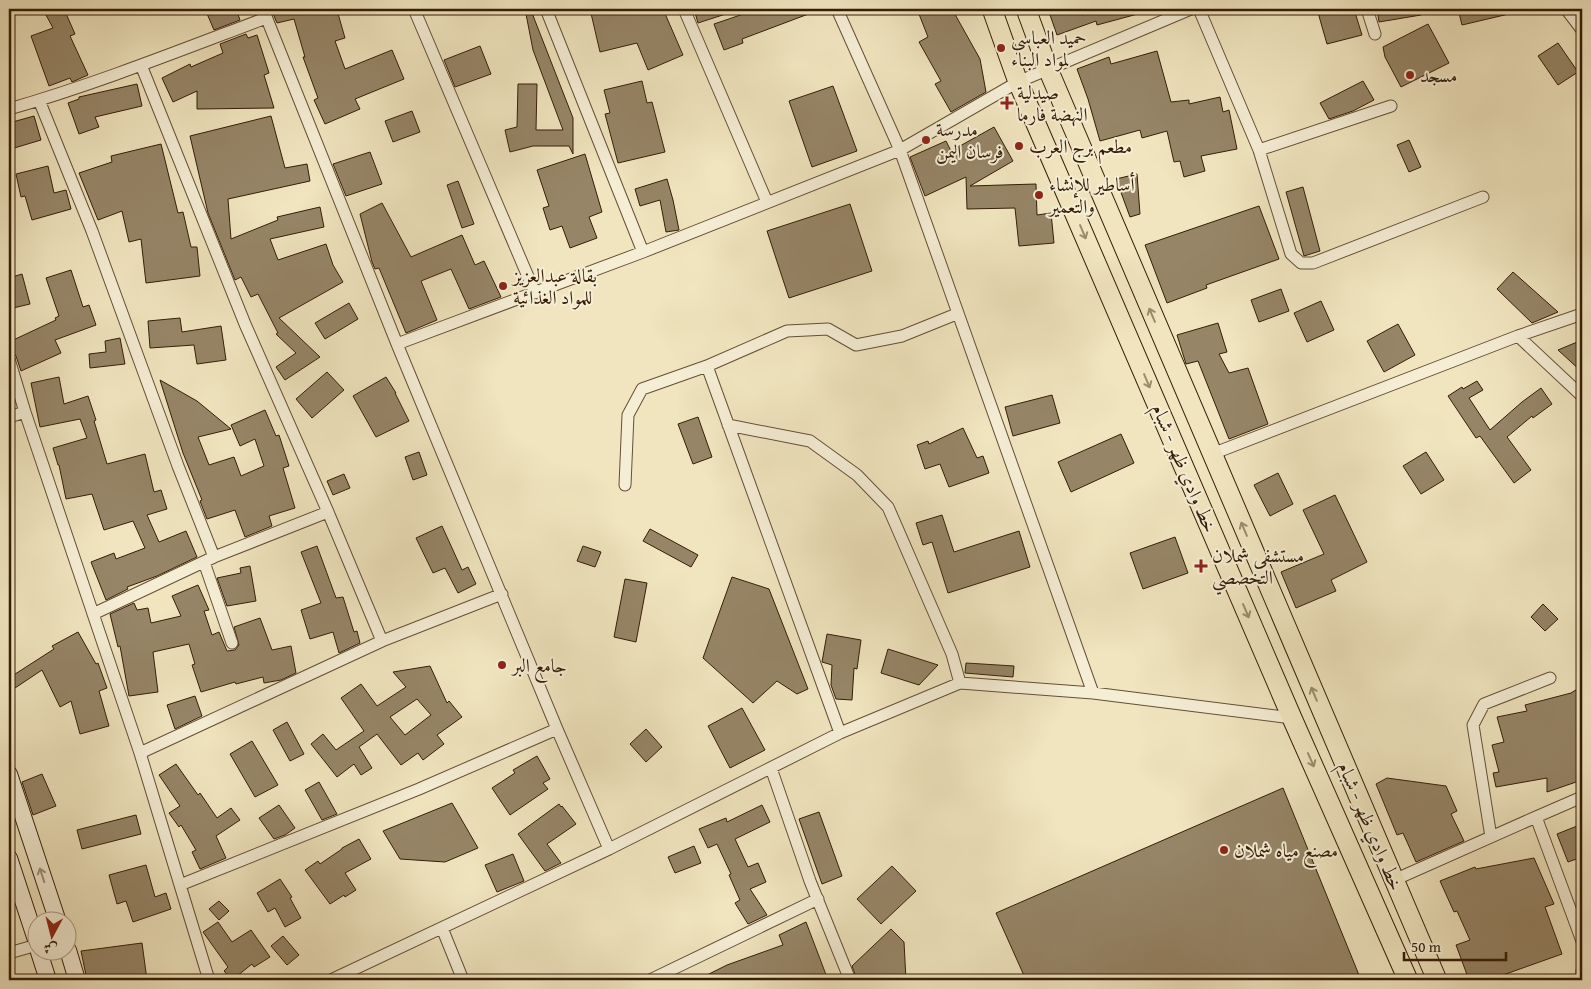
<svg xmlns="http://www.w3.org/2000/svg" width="1591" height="989" viewBox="0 0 1591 989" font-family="'Gentium Book Plus',Amiri,serif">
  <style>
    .building { fill: #968567; stroke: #351d07; fill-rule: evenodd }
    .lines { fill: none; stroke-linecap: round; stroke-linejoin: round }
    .street-casing { stroke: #644f35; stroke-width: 13 }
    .secondary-casing { stroke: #351d07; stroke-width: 18 }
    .primary-casing { stroke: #351d07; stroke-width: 21 }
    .street { stroke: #f5eed5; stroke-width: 11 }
    .secondary { stroke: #f5eed5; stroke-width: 16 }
    .primary { stroke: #f0e5bf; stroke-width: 19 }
    .oneway { stroke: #9c8b6c }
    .oneway2 { stroke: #9f9078 }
    .poi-dot { fill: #8f2418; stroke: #f5eed5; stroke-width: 2 }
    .labels { text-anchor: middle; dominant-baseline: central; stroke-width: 4; stroke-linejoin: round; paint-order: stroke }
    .poi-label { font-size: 19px; fill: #351d07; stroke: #f5eed5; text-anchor: start }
    .street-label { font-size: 19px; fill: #351d07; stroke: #f5eed5 }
  </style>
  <rect width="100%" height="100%" fill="#f0e5bf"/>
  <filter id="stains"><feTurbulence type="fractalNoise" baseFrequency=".004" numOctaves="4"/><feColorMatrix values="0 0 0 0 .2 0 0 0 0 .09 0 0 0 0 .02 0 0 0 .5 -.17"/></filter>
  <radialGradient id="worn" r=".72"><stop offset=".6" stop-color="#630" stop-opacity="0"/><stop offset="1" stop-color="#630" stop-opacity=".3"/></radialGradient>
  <path class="building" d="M60,9H64L75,34L70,36L88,75L72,82L70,78L49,86L31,36L53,28L46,15Z
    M205,9H236L240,20L214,30Z
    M271,9H323L325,14L337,10L345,38L335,41L345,69L392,50L404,79L355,99L360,109L325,124L314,100L318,98L303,57H305L294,19L277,23Z
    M590,9H663L683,55L648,70L637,43L600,52Z
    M694,9H735V11L698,23Z
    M758,9H819V10L742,39L743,43L724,50L714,24Z
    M917,9H952L980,59L986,92L951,112L935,84L941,81L919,42L928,37Z
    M1048,9H1080L1082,15L1103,9H1144L1145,12L1097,25L1096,21L1057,35Z
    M1317,9H1354L1362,35L1327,44Z
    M1377,9H1421V15L1379,22Z
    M1458,9H1512L1513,13L1462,25Z
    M532,13L573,118V154L569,146H533L510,152L505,130L517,127L518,84H537L536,130H563L533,50L526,14Z
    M1428,24L1449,63L1401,87L1385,57L1383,47Z
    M246,34L248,38L257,35L269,73L264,75L274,108L197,109V91L173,102L162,78L190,64L191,67L223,53L220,44Z
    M1558,43L1578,72L1558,85L1538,56Z
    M480,46L491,74L455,87L444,60Z
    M1157,51L1171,102L1189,100V104L1220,97L1223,112L1229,110L1237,149L1201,156L1205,171L1184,177L1180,161L1174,162L1167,131L1142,138L1140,130L1100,141L1088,99L1077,69L1109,57L1111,64Z
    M642,81L647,103L652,102L665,152L618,163L605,114L610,113L604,90Z
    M1363,81L1374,100L1353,111L1329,119L1320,103Z
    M137,84L142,106L95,117L99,127L79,134L68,103L79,99V97Z
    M833,86L857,151L812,167L789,101Z
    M412,111L420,132L393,142L385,121Z
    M34,116L41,140L11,149L9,141V123Z
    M271,116L285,168L307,164L310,181L228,199L231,239L278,220L277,217L320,207L324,227L270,239L278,260L326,244L333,265L343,282L279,318L320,357L285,380L276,367L296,353L276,334L278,333L258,294L251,297L241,277L235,280L208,213L190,136Z
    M994,127L1013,161L970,186L1036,184L1037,215L1051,213L1054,243L1019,246L1015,208L967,209L966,177L925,196L910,157L946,141L951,151Z
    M1409,140L1421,167L1409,172L1397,145Z
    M161,144L178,213L183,212L191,247H197L200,276L146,283L141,239L129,242L122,211L98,220L79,173L112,162L111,156Z
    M370,152L382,184L346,196L333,164Z
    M585,154L602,212L589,217L597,238L570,248L562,226L550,230L543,208L549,206L537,170Z
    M48,166L54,193L66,190L71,209L32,220L25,196L21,197L16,174Z
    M1137,174L1140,214L1130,217L1116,179Z
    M667,179L673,200L679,230L666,232L660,200L640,206L635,189Z
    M458,181L474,224L462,228L447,185Z
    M1303,187L1320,251L1304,256L1286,192Z
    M382,203L411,257L462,235L475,265L484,261L501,297L469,309L451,269L421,281L437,320L406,333L379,268L375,269L372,262L360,214Z
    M850,204L872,271L789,298L767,231Z
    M1259,206L1279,259L1206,285L1207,288L1167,303L1145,245Z
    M71,270L83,307L89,305L96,325L55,340L61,353L21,371L16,356L9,346V342L56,320L55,318L59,316L46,278Z
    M1513,272L1558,312L1532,323L1497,289Z
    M22,274L30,304L9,309V278Z
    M1281,289L1289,311L1259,322L1251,300Z
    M1321,301L1334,330L1307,342L1294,313Z
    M349,303L358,319L325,339L315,323Z
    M180,318L182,332L221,326L226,360L197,364L194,345L150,348L148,321Z
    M1218,323L1227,352L1219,354L1229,373L1248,368L1268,424L1229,439L1198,361L1186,364L1177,335Z
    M1398,324L1415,355L1384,372L1367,341Z
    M120,338L125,364L90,368L89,354L106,352L105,341Z
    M1582,340V372L1558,350Z
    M327,372L344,390L312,418L296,399Z
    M59,377L64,404L88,396L96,420L94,421L107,464L145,454L154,492L161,490L167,509L147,515L159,542L186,531L197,557L157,576L127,587L128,589L106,600L91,562L114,553L116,559L145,548L133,521L104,530L92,494L66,499L59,465H58L53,448L87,438L80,419L40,427L31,383Z
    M386,377L396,393H395L409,421L376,437L353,396Z
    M160,380L197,401L231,429L198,437L209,465L234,457L241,476L264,466L255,439L240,446L231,425L265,410L276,436L279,435L289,466L283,468L295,508L269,516L272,526L245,537L235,510L207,519L200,501L202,500L183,453Z
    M1477,381L1483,390L1469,398L1490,430L1522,402L1541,388L1552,404L1533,418L1532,416L1507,437L1531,470L1514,483L1480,436L1476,438L1448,396L1462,387L1463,389Z
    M1052,395L1060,423L1013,436L1005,407Z
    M698,417L712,457L693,464L678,424Z
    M963,428L977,458L983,456L989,473L949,487L940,464L925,469L917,445L928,441L929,444Z
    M1121,434L1134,463L1071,492L1058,462Z
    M419,452L427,475L413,480L405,457Z
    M1426,452L1444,480L1421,494L1403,466Z
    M1278,473L1293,504L1270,516L1254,485Z
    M344,474L350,488L333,495L327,481Z
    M1335,495L1367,562L1331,580L1336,591L1296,608L1281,572L1324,554L1303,510Z
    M942,515L954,552L1019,531L1030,567L948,593L932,542L923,545L916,523Z
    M442,526L462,570L468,567L476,584L458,593L445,568L433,573L416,538Z
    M650,529L698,555L691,567L643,541Z
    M1175,537L1188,573L1143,589L1130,553Z
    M317,546L336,598L343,597L354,632L357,631L360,643L339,653L333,632L310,639L301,610L321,603L301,552Z
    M583,546L601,552L595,567L577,561Z
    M250,566L256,601L227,606L217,578L241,573L240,568Z
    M732,577L769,589L808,689L797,694L777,681L753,703L703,658Z
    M625,579L647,583L636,642L614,637Z
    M198,585L209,610L204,611L212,635L219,632L227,651L235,650L239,645L234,627L260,618L272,650L291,646L296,673L281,680L264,683L263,677L236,684L235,682L201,692L192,665L195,664L189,644L153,652L158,692L129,696L120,646L118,647L110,614L134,603L137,610L148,608L151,623L181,616L172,596Z
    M1543,604L1558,619L1545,631L1531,617Z
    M78,632L96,664L98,663L107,688L99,691L109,726L80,734L71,701L60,707L42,670L9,692V678L54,649L52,646Z
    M827,634L861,640L857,669L854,668L852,700L836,699L831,685L832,665L822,662Z
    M888,649L938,665L919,685L881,673Z
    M966,663L1014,666L1013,677L965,673Z
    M430,666L447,703L449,701L462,717L437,735L444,744L423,760L418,753L401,765L377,734L359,747L372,768L361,775L354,764L337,777L311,744L323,734L336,750L364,731L341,698L361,684L377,706L406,687L393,672ZM417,699L431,715L405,735L390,717Z
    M1582,686V780L1547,792V778L1496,787L1493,773L1499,772L1492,745L1504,742L1497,717L1527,711L1525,705L1571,693Z
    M195,696L202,716L175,729L167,705Z
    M742,708L765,750L730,768L708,726Z
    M287,722L304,754L290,761L273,730Z
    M646,729L662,747L646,762L630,744Z
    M252,741L278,785L255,797L230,754Z
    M537,756L550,779L543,783L548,789L510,815L492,788L515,773L513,770Z
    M176,764L198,795L200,793L217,818L231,808L240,820L216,836L226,858L200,869L192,852L196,850L181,825L179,827L169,813L180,806L159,775Z
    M42,774L56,806L33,815L22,782Z
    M1387,778L1446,786L1457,811L1451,814L1464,841L1416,862L1403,833L1397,835L1376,784Z
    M319,782L337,814L322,820L305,790Z
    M1283,788L1361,980H1026L996,913Z
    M452,803L478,848L445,862L400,859L383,831Z
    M559,804L561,807L562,806L576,824L547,844L561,863L545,871L518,834Z
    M279,805L295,828L285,835L274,839L259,818Z
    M762,805L770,822L735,839L748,867L758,863L766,882L750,889L767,915L748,924L735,903L740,900L729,875L731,874L717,844L708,848L699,829L726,818L727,822Z
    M819,812L842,876L822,884L799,819Z
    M136,815L141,834L82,849L77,830Z
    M1582,824V857L1568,862L1557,834Z
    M359,839L371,859L345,873L356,890L345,897L344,895L330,904L305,870L318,861L320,864L342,849V848Z
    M694,846L701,863L675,873L668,857Z
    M513,854L524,881L497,892L485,865Z
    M1534,858L1554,904L1545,907L1562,954L1489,980H1469L1456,945L1470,940L1457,911L1454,912L1440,881L1475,867L1476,869Z
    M146,865L155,897L166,893L171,909L133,922L126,901L117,904L109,875Z
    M892,866L916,891L881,924L857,899Z
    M280,879L292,897L290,898L301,918L285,927L275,908L268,912L257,893Z
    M219,901L229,911L219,920L209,909Z
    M218,922L232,942L251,930L270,957L254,967L252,964L232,980L224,971L228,967L203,932Z
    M806,922L828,980H697L727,965L783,945L779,935Z
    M891,929L904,942L906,980H857L852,966Z
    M283,936L299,955L287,965L271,946Z
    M142,943L147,980H87L81,951Z"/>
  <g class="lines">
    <defs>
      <path id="street" d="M263,9L397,344L557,729L609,849
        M414,9L535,293
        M546,9L643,252
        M684,9L767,202
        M837,9L900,150L1093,693
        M1199,9L1259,150L1291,254L1301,263H1313L1483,197
        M1367,9L1375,34
        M1566,9L1582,30
        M39,100L92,231L178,466L214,557L328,512L245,324L141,65
        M9,109C96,84 181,50 266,18
        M1259,150L1391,106
        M1518,336L1582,396
        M397,344L643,252L900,150L1018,82L1191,9
        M9,359L25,412L140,753L180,885
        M707,366L840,733
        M9,417L25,412
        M728,425L810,441L857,475L888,507L952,654L960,683
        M1212,454L1518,336L1582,314
        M625,485L628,415L642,389L707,366L787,331L828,329L856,345L902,336L954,315
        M328,512L382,641L502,594
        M204,562L232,643
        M93,614L214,557
        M140,753L382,641
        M771,768L810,881L850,980
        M1536,817L1582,797
        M1491,837L1473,725L1484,704L1550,678
        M1394,880L1536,817L1582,941
        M442,928L463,980
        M9,953L37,945
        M209,980L180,885L419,789L557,729
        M331,980L609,849L840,733L960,683L1093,693L1292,718
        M650,980L818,899
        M1582,980V971"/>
      <path id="secondary" d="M9,774L58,922
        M9,858L38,946
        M68,950L77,980
        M39,952L48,980"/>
      <path id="primary" d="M992,9L1018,82L1292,718L1408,980
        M1026,9L1048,69L1437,980"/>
    </defs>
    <use href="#street" class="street-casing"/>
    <use href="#secondary" class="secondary-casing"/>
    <use href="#primary" class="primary-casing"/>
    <use href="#street" class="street"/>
    <use href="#secondary" class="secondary"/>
    <use href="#primary" class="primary"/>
  </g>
  <defs><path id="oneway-shaft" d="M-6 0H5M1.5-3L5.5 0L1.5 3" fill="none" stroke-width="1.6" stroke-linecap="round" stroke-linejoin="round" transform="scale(1.25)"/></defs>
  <g class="oneway">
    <use href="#oneway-shaft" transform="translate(1083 232) rotate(67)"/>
    <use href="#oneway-shaft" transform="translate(1152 315) rotate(-113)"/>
    <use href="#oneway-shaft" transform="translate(1147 381) rotate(67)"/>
    <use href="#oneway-shaft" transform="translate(1244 529) rotate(-113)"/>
    <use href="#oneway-shaft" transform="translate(1246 611) rotate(67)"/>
    <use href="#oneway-shaft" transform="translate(1314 694) rotate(-113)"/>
    <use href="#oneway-shaft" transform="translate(1311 760) rotate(66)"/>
  </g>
  <use class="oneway2" href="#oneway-shaft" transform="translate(42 875) rotate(-108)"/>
  <g class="poi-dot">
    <circle cx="1001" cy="48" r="5"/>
    <circle cx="1410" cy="75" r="5"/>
    <path d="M1004.5 95.5h5v5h5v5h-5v5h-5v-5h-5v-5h5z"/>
    <circle cx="926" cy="140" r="5"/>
    <circle cx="1019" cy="146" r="5"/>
    <circle cx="1039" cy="195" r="5"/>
    <circle cx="503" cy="286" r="5"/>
    <path d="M1198.5 558.5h5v5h5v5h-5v5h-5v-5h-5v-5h5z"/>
    <circle cx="502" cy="665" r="5"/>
    <circle cx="1224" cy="850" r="5"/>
  </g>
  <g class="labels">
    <g class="poi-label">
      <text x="1011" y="37">حميد العباسي<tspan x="1011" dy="22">لمواد البناء</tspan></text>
      <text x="1420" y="75">مسجد</text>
      <text x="1017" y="92">صيدلية<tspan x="1017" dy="22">النهضة فارما</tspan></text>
      <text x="936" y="129">مدرسة<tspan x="936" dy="22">فرسان اليمن</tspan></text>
      <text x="1029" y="146">مطعم برج العرب</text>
      <text x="1049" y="184">أساطير للإنشاء<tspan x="1049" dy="22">والتعمير</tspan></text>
      <text x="513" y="275">بقالة عبدالعزيز<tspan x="513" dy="22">للمواد الغذائية</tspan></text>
      <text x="1212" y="555">مستشفى شملان<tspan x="1212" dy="22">التخصصي</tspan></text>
      <text x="512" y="665">جامع البر</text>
      <text x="1234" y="850">مصنع مياه شملان</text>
    </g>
    <g class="street-label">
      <text transform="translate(1185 468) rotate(67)">خط وادي ظهر - شبام</text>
      <text transform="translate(1371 826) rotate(67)">خط وادي ظهر - شبام</text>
    </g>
  </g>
  <rect width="1591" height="989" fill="none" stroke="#f0e5bf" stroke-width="30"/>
  <rect x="10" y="10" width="1571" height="969" fill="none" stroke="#351d07" stroke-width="2.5"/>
  <rect x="15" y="15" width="1561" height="959" fill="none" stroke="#351d07"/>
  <g transform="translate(52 936) rotate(187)"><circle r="24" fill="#f5eed5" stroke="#a89a83"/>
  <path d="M0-4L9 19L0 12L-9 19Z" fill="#8f2418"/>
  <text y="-8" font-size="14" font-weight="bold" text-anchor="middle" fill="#351d07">ش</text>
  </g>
  <path d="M1404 952v8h102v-8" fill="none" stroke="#351d07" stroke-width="2.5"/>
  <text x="1411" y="952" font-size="15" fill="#351d07" stroke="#f5eed5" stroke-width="4" paint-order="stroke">50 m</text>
  <rect width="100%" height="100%" filter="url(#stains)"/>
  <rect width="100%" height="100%" fill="url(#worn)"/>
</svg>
